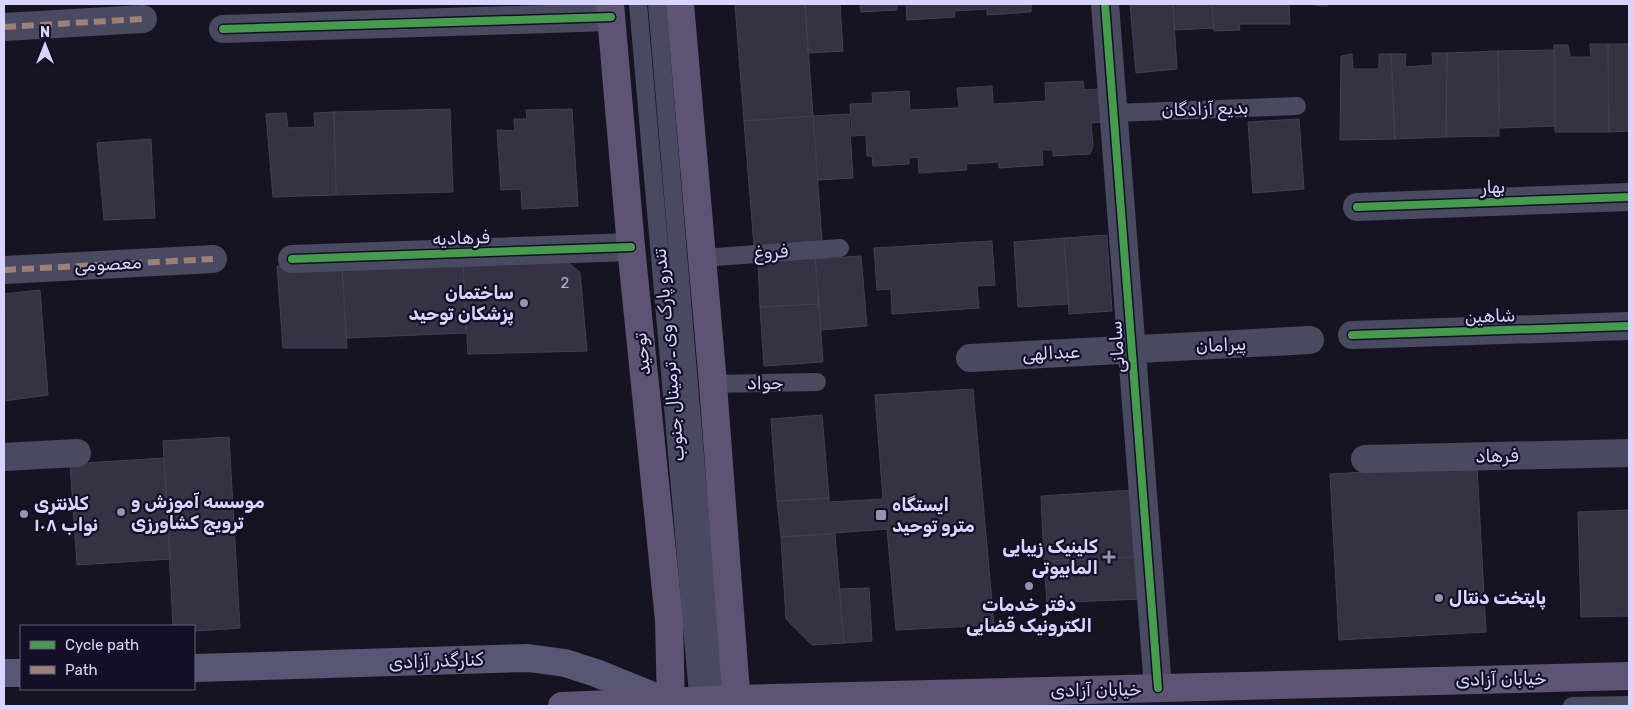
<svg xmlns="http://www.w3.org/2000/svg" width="1633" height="710" viewBox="0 0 1633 710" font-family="Rubik,'Noto Naskh Arabic',sans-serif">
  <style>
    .building { fill: #343243; stroke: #433f54 }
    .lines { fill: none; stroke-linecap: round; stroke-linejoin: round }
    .trunk-tunnel { stroke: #333142; stroke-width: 28; stroke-dasharray: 28 14; stroke-linecap: butt }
    .service { stroke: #4a4962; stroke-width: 18 }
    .minor { stroke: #4a4962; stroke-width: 28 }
    .secondary { stroke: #575674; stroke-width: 28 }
    .primary { stroke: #5e5373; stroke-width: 28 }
    .quiet { stroke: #9e8076; stroke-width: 6; stroke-dasharray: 12 6; stroke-linecap: butt }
    .cycleway-casing { stroke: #130f26; stroke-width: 11 }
    .cycleway { stroke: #469c4c; stroke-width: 8 }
    .poi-dot { fill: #9591b1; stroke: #130f26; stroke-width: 2 }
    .labels { text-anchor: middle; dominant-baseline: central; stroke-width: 4.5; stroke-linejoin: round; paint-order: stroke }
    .number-label { font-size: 15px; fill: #b0acd0 }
    .street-label { font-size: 18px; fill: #d9d4ff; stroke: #130f26 }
    .poi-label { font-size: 18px; font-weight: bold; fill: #d9d4ff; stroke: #130f26; text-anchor: start }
  </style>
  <rect width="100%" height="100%" fill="#161421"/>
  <path class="building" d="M735,4H805L813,116L744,121Z
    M805,4H840L843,51L808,53Z
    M860,4H1031V12L987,15V9L954,11L955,17L907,20L906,5H897V10L861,12Z
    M1130,4H1173L1177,69L1136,73Z
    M1173,4H1212L1214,28L1175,30Z
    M1212,4H1289L1290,24H1239L1240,30L1214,31Z
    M1304,4H1328L1327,6Z
    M1590,44H1608L1609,132H1555L1554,45H1568L1570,57H1591Z
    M1608,44H1629V131L1609,132Z
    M1555,50V126L1500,128L1498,51Z
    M1498,51L1499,136L1446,137L1447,53Z
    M1432,53H1447L1446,137L1395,139L1391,54H1406L1405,67L1433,65Z
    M1352,54L1353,69H1379V54H1391L1395,139L1340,140L1341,56Z
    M1083,81L1084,90L1100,89L1102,122L1091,123L1093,146L1090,154L1053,156V150H1042L1043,165L999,168V162L966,164L967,170L919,173L918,157L909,158V164L873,166L872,156H867L866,135L852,136L850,104L873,103L872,93L909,91L910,110L959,108L957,88L992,86L993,104L1046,101L1045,83Z
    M450,109L453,192L336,195L334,112Z
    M572,109L578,206L522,209L521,189L501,190L497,130L515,131L514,119H527L526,110Z
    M334,112L336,195L273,197L266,114L286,113L288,128L315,127L314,113Z
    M849,114L853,178L818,180L813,116Z
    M813,116L822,241L754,246L744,121Z
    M1299,119L1304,189L1253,193L1248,122Z
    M151,139L155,218L104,220L97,143Z
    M1107,235L1112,311L1069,314L1064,238Z
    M1064,238L1069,304L1018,307L1014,242Z
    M992,241L995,285L977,286L979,308L892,314L891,289L877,290L874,248Z
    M861,256L867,326L821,330L815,259Z
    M815,257L819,304L760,307L758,261Z
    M563,259L580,272L587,351L468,354L463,263Z
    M463,263L466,333L346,338L342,266Z
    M277,266H342L347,348H283Z
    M40,290L48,395L4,401V294Z
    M819,304L823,362L764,366L760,307Z
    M973,389L994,625L896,630L887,529L781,537L777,501L829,498V502L883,499L875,395Z
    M822,415L829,498L777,501L771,419Z
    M229,437L240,628L194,631V626H173L163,441Z
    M164,458L171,559L77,565L70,464Z
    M1477,466L1486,632L1339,640L1330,474Z
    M1135,490L1138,557L1044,561L1041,496Z
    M1629,510V616L1581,617L1578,512Z
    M835,534L844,643L812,645L786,619L781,537Z
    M1138,557L1141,599L1047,603L1044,561Z
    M869,588L872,641L844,643L839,589Z"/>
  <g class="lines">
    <path class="trunk-tunnel" d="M667,249L678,330"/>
    <path class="service" d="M638,4L699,706
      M657,4L716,706
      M1114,113L1297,106
      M702,258L840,248
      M713,384L817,382
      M1572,706L1629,705"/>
    <path class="minor" d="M1105,4L1158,688
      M4,27L143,19
      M223,29L611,17
      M1357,207L1629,197
      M292,259L631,247
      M4,270L213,259
      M1352,335L1629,326
      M970,358L1310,340
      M4,457L77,453
      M1365,459L1629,453"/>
    <path class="secondary" d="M194,668L528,658L565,663L596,673L670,703
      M4,673H21"/>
    <path class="primary" d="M610,4L631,247L669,620L671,706
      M680,4L713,384L737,706
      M562,706L737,699L1629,676"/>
    <path class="quiet" d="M4,27L143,19
      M4,270L213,259"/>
    <defs>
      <path id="cycleway" d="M1105,4L1158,688
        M223,29L611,17
        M1357,207L1629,197
        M292,259L631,247
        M1352,335L1629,326"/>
    </defs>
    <use href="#cycleway" class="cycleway-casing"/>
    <use href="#cycleway" class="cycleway"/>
  </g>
  <g class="poi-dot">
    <circle cx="524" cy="303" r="5"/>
    <circle cx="121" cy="512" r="5"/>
    <circle cx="24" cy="514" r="5"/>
    <rect x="875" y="509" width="12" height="12" rx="2.5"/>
    <path d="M1106.5 549.5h5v5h5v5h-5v5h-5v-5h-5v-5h5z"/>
    <circle cx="1029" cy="586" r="5"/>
    <circle cx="1439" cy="598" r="5"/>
  </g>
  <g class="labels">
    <g class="number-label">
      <text x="565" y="283">2</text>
    </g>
    <g class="street-label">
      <text transform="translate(1205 109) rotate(-2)">بدیع آزادگان</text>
      <text transform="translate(1493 187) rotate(-2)">بهار</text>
      <text transform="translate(461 238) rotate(-2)">فرهادیه</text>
      <text transform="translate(771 252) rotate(-3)">فروغ</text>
      <text transform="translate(108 264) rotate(-3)">معصومی</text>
      <text transform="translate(1490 316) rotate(-2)">شاهین</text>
      <text transform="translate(1221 345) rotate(-3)">پیرامان</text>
      <text transform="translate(1117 347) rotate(-94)">سامانی</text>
      <text transform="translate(1051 353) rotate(-3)">عبدالهی</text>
      <text transform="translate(642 354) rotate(-96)">توحید</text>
      <text transform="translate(669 355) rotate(-95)">تندرو پارک وی ـ ترمینال جنوب</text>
      <text transform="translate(765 383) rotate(-1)">جواد</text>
      <text transform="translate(1497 456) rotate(-1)">فرهاد</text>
      <text transform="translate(436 661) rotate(-2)">کنارگذر آزادی</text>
      <text transform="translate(1501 679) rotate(-1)">خیابان آزادی</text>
      <text transform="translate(1096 690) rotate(-1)">خیابان آزادی</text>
    </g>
    <g class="poi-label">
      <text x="514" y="293" text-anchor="end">ساختمان<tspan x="514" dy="21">پزشکان توحید</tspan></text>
      <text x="131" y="502">موسسه آموزش و<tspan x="131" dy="21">ترویج کشاورزی</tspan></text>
      <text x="34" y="504">کلانتری<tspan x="34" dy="21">۱۰۸ نواب</tspan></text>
      <text x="892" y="505">ایستگاه<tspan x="892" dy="21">مترو توحید</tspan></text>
      <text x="1098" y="547" text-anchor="end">کلینیک زیبایی<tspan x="1098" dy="21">المابیوتی</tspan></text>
      <text x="1449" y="598">پایتخت دنتال</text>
      <text x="1029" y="605" text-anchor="middle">دفتر خدمات<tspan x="1029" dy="21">الکترونیک قضایی</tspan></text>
    </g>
  </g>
  <rect width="1633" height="710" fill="none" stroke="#d9d4ff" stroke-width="10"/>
  <rect x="20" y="625" width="175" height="65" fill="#130f26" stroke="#625e7d"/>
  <rect x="30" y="641" width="25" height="8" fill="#469c4c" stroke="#625e7d"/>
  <text x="65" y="650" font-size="15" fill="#d9d4ff">Cycle path</text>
  <rect x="30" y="666" width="25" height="8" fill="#9e8076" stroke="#625e7d"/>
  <text x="65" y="675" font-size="15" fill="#d9d4ff">Path</text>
  <g transform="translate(45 45)" stroke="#130f26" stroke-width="4" paint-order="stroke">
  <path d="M0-4L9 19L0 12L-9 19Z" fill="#d9d4ff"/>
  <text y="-8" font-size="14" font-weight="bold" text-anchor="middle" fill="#d9d4ff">N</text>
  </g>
</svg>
